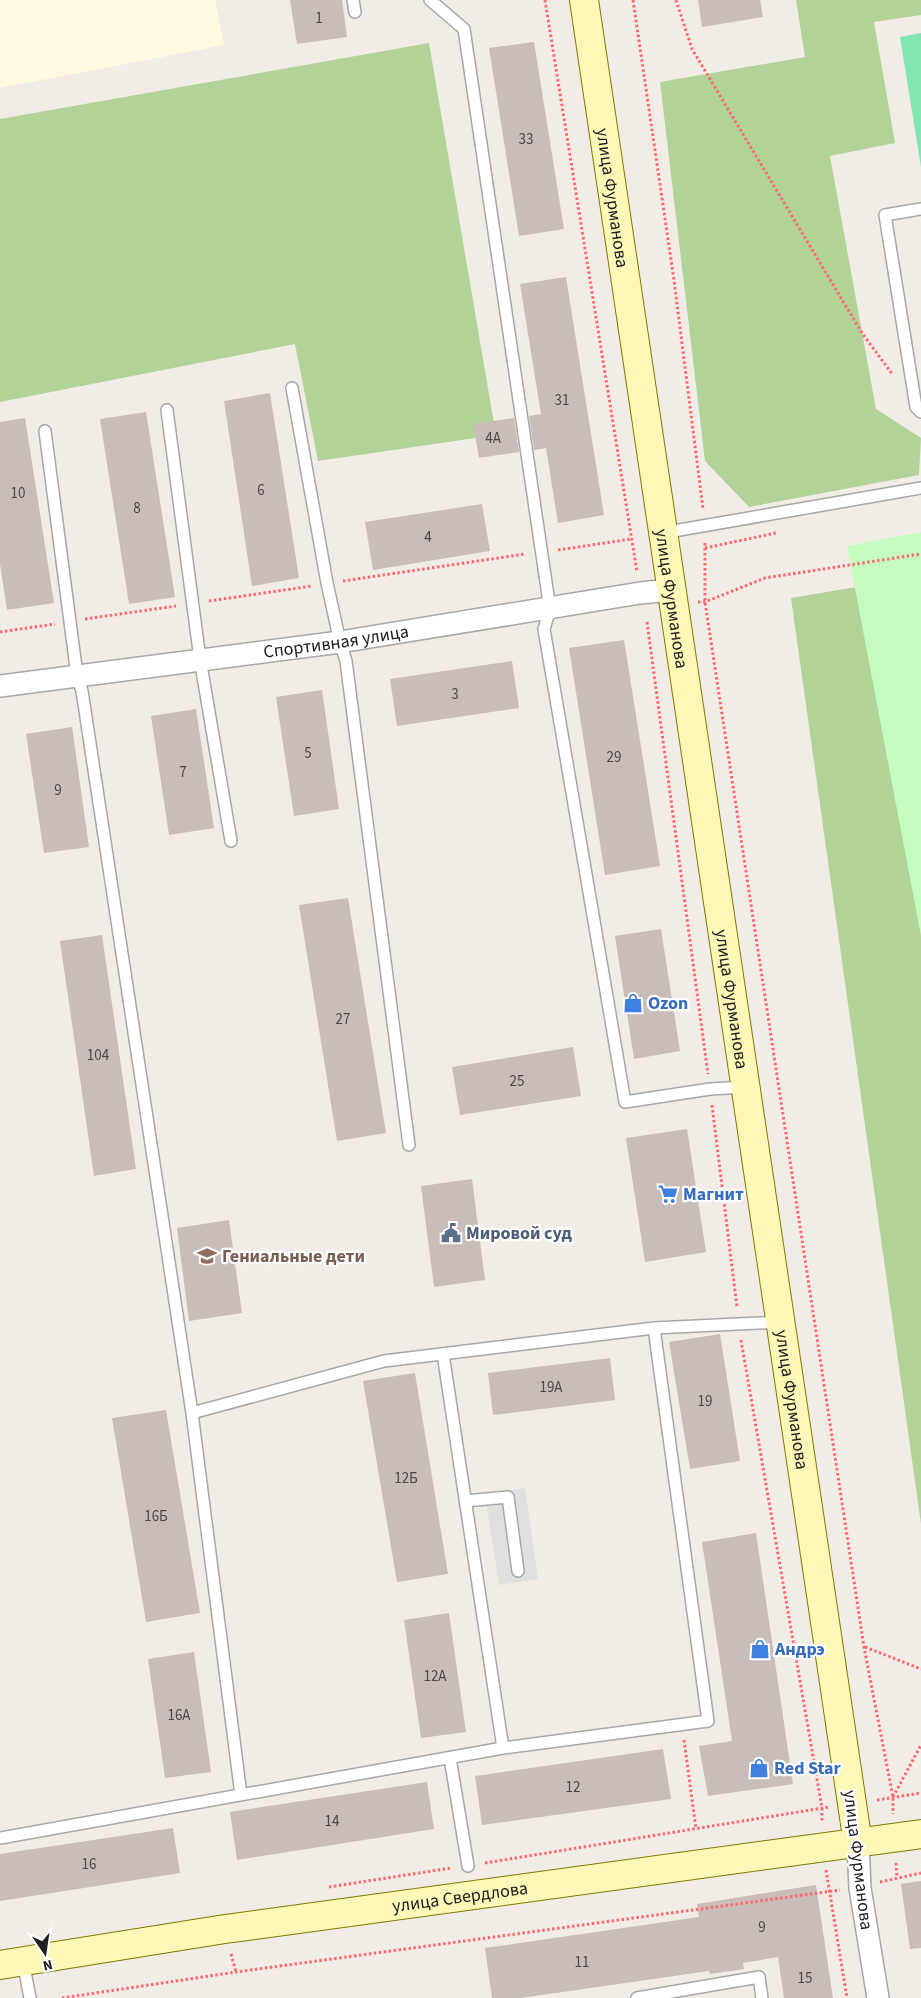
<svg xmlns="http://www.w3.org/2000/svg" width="921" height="1998" viewBox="0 0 921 1998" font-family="'Source Sans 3',sans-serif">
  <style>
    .education { fill: #fffbe1 }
    .forest { fill: #b2d398 }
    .park { fill: #c5fdc1 }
    .pitch { fill: #80e5af }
    .parking { fill: #e0e0e0 }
    .building { fill: #c9bdb9 }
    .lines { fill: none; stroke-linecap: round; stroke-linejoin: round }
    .service-casing { stroke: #a7a7a7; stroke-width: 14 }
    .minor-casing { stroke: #a7a7a7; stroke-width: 24 }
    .secondary-casing { stroke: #7e7a00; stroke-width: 30 }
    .path { stroke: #ff6970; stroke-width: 3; stroke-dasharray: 2.5 2.5; stroke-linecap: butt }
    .service { stroke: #fff; stroke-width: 11 }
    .minor { stroke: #fff; stroke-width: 21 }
    .secondary { stroke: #fdf7b8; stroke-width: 28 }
    .labels { text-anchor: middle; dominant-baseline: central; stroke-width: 4.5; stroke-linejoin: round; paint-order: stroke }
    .number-label { font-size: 15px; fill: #4a4746 }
    .street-label { font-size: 18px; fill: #202020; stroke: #fff }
    .shop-label { font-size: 18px; font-weight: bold; fill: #366cbe; stroke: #fff; text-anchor: start }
    .service-label { font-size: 18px; font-weight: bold; fill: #4e5e75; stroke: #fff; text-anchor: start }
    .education-label { font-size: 18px; font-weight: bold; fill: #785e54; stroke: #fff; text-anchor: start }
  </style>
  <rect width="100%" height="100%" fill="#f1ece6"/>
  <path class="education" d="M0,0H215L224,45L0,88Z"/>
  <path class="forest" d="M796,0H921V15L874,22L895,143L830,156L876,409L921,438L919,475L749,507L705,461L660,82L805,57Z
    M429,43L496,435L318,461L295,344L0,402V119Z
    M921,576V1524L791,598Z"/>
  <path class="park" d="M921,532V936L847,546Z"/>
  <path class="pitch" d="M921,33V167L900,37Z"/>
  <path class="parking" d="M525,1488L538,1579L499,1585L485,1494Z"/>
  <path class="building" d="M290,0H342L347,37L297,44Z
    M698,0H760L763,17L702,27Z
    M534,42L564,229L519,236L489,48Z
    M566,277L604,515L558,523L546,448L534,450L529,416L541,414L520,284Z
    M270,393L299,578L252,586L224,401Z
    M146,412L175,597L129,604L100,419Z
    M25,418L54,603L7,610L0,564V422Z
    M514,418L519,452L479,458L473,424Z
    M482,504L490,551L373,570L365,522Z
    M624,640L660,866L605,875L569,648Z
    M512,661L519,708L397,726L390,679Z
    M322,690L339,809L294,816L276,697Z
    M196,709L214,828L169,835L151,716Z
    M72,727L89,847L44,853L26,734Z
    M348,898L386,1133L337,1141L299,905Z
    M661,929L680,1051L634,1059L615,936Z
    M102,935L136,1169L94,1176L60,941Z
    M573,1047L581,1096L460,1115L452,1067Z
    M687,1129L706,1252L645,1262L626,1138Z
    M472,1179L485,1280L434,1287L421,1186Z
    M229,1220L242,1313L189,1321L177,1228Z
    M720,1334L740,1461L690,1469L669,1342Z
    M610,1358L615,1400L493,1415L488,1373Z
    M415,1373L448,1574L397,1582L363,1381Z
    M166,1410L200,1613L146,1622L112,1418Z
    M756,1533L793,1784L708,1796L699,1746L732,1741L702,1542Z
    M449,1613L466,1732L421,1738L404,1620Z
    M194,1652L211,1772L165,1778L148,1659Z
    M663,1749L671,1799L482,1825L475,1776Z
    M427,1782L434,1829L237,1860L230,1812Z
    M173,1828L180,1873L0,1901V1854Z
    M921,1881V1948L910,1949L901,1884Z
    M816,1885L833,1998H784L778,1957L743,1963L744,1969L710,1974L709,1971L521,1998H492L485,1948L699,1917L697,1904Z"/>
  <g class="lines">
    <defs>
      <path id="service" d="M353,0L355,12
        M430,0L464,29L550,609L544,629L625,1102L710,1089L746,1087
        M921,209L885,215L916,407L921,412
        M292,388L327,583L340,642L346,661L409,1145
        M167,410L200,659L231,841
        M45,431L77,675L82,691L192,1413L384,1361L654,1328L781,1322
        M662,533L921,488
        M443,1354L503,1748L708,1721L654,1328
        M192,1413L241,1795
        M465,1501L508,1497L518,1571
        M450,1758L468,1866
        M0,1838L503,1748
        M23,1961L30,1998
        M637,1998L759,1977L762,1998"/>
      <g id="minor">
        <path id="s1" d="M0,686L340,642L640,593L670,590"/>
        <path d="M858,1844L860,1888L878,1998"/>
      </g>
      <g id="secondary">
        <path id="s2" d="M584,0C672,615 768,1229 858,1844"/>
        <path id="s3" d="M0,1965L225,1929L921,1834"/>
      </g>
    </defs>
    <use href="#service" class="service-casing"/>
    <use href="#minor" class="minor-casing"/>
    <use href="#secondary" class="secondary-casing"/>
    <path class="path" d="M545,0L637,572
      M633,0L674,280L703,509
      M676,0L692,49L862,333L893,375
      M705,543V602L864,1647L893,1797V1814
      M705,548L776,533
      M558,550L631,539
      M343,581L525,554
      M209,601L312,586
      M698,602H705L765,578L921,554
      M85,619L176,606
      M647,622L708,1074
      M0,632L55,624
      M712,1105L737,1307
      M741,1340L822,1808V1822
      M865,1647L921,1669
      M684,1740L696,1829
      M893,1797L921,1745
      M877,1800L921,1793
      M485,1863L829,1807
      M896,1863L897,1877
      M826,1870L847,1998
      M880,1882L921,1873
      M329,1887L451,1868
      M231,1954L236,1972
      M62,1998L236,1972L840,1890"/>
    <use href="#service" class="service"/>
    <use href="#minor" class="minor"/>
    <use href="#secondary" class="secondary"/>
  </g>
  <defs>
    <symbol id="shop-bare" viewBox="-9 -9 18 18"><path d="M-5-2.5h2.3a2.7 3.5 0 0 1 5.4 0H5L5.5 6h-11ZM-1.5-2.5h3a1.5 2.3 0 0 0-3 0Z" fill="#3f7fe0" stroke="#fff" stroke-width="2.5" paint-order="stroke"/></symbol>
    <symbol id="supermarket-bare" viewBox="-9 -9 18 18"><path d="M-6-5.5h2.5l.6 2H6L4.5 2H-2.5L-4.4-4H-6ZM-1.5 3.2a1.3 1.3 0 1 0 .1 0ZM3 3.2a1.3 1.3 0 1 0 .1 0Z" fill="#3f7fe0" stroke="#fff" stroke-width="2.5" paint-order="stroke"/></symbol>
    <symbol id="civic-bare" viewBox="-9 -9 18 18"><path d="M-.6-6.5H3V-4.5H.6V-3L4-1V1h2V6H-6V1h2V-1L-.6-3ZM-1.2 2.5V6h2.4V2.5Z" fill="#5c6f8a" stroke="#fff" stroke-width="2.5" paint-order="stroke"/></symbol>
    <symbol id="school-bare" viewBox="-9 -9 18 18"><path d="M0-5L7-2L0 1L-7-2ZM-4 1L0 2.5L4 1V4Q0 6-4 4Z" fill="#8d6e63" stroke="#fff" stroke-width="2.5" paint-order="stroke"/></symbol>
  </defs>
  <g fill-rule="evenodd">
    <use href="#shop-bare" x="619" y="989" width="28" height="28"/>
    <use href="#supermarket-bare" x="654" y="1180" width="28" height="28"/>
    <use href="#civic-bare" x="437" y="1219" width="28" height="28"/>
    <use href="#school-bare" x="193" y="1242" width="28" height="28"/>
    <use href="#shop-bare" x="746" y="1635" width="28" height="28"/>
    <use href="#shop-bare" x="745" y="1754" width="28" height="28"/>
  </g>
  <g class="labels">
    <g class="number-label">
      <text x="319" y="18">1</text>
      <text x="526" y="139">33</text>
      <text x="562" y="400">31</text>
      <text x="493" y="438">4А</text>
      <text x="261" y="490">6</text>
      <text x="18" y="493">10</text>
      <text x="137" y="508">8</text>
      <text x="428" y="537">4</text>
      <text x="455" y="694">3</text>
      <text x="308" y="753">5</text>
      <text x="614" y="757">29</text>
      <text x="183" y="772">7</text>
      <text x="58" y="790">9</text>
      <text x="343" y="1019">27</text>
      <text x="98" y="1055">104</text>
      <text x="517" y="1081">25</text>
      <text x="551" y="1387">19А</text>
      <text x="705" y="1401">19</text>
      <text x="406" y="1478">12Б</text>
      <text x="156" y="1516">16Б</text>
      <text x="435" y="1676">12А</text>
      <text x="179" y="1715">16А</text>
      <text x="573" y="1787">12</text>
      <text x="332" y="1821">14</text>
      <text x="89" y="1864">16</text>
      <text x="762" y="1927">9</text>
      <text x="582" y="1962">11</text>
      <text x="805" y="1978">15</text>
    </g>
    <g class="street-label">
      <text stroke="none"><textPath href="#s2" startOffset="200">улица Фурманова</textPath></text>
      <text stroke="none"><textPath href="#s2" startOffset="605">улица Фурманова</textPath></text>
      <text stroke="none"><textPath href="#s1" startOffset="339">Спортивная улица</textPath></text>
      <text stroke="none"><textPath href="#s2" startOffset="1010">улица Фурманова</textPath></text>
      <text stroke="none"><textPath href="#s2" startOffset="1415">улица Фурманова</textPath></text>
      <text transform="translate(858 1860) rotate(83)">улица Фурманова</text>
      <text stroke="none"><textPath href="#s3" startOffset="465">улица Свердлова</textPath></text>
    </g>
    <g class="shop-label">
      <text x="648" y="1003">Ozon</text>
      <text x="683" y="1194">Магнит</text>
      <text x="775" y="1649">Андрэ</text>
      <text x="774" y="1768">Red Star</text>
    </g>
    <g class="service-label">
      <text x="466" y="1233">Мировой суд</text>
    </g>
    <g class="education-label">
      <text x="222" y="1256">Гениальные дети</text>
    </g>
  </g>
  <g transform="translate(45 1953) rotate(167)" stroke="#ffffff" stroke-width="4" paint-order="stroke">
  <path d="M0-4L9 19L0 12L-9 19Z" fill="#202020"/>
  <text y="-8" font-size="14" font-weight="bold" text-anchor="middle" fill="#202020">N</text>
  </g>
</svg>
